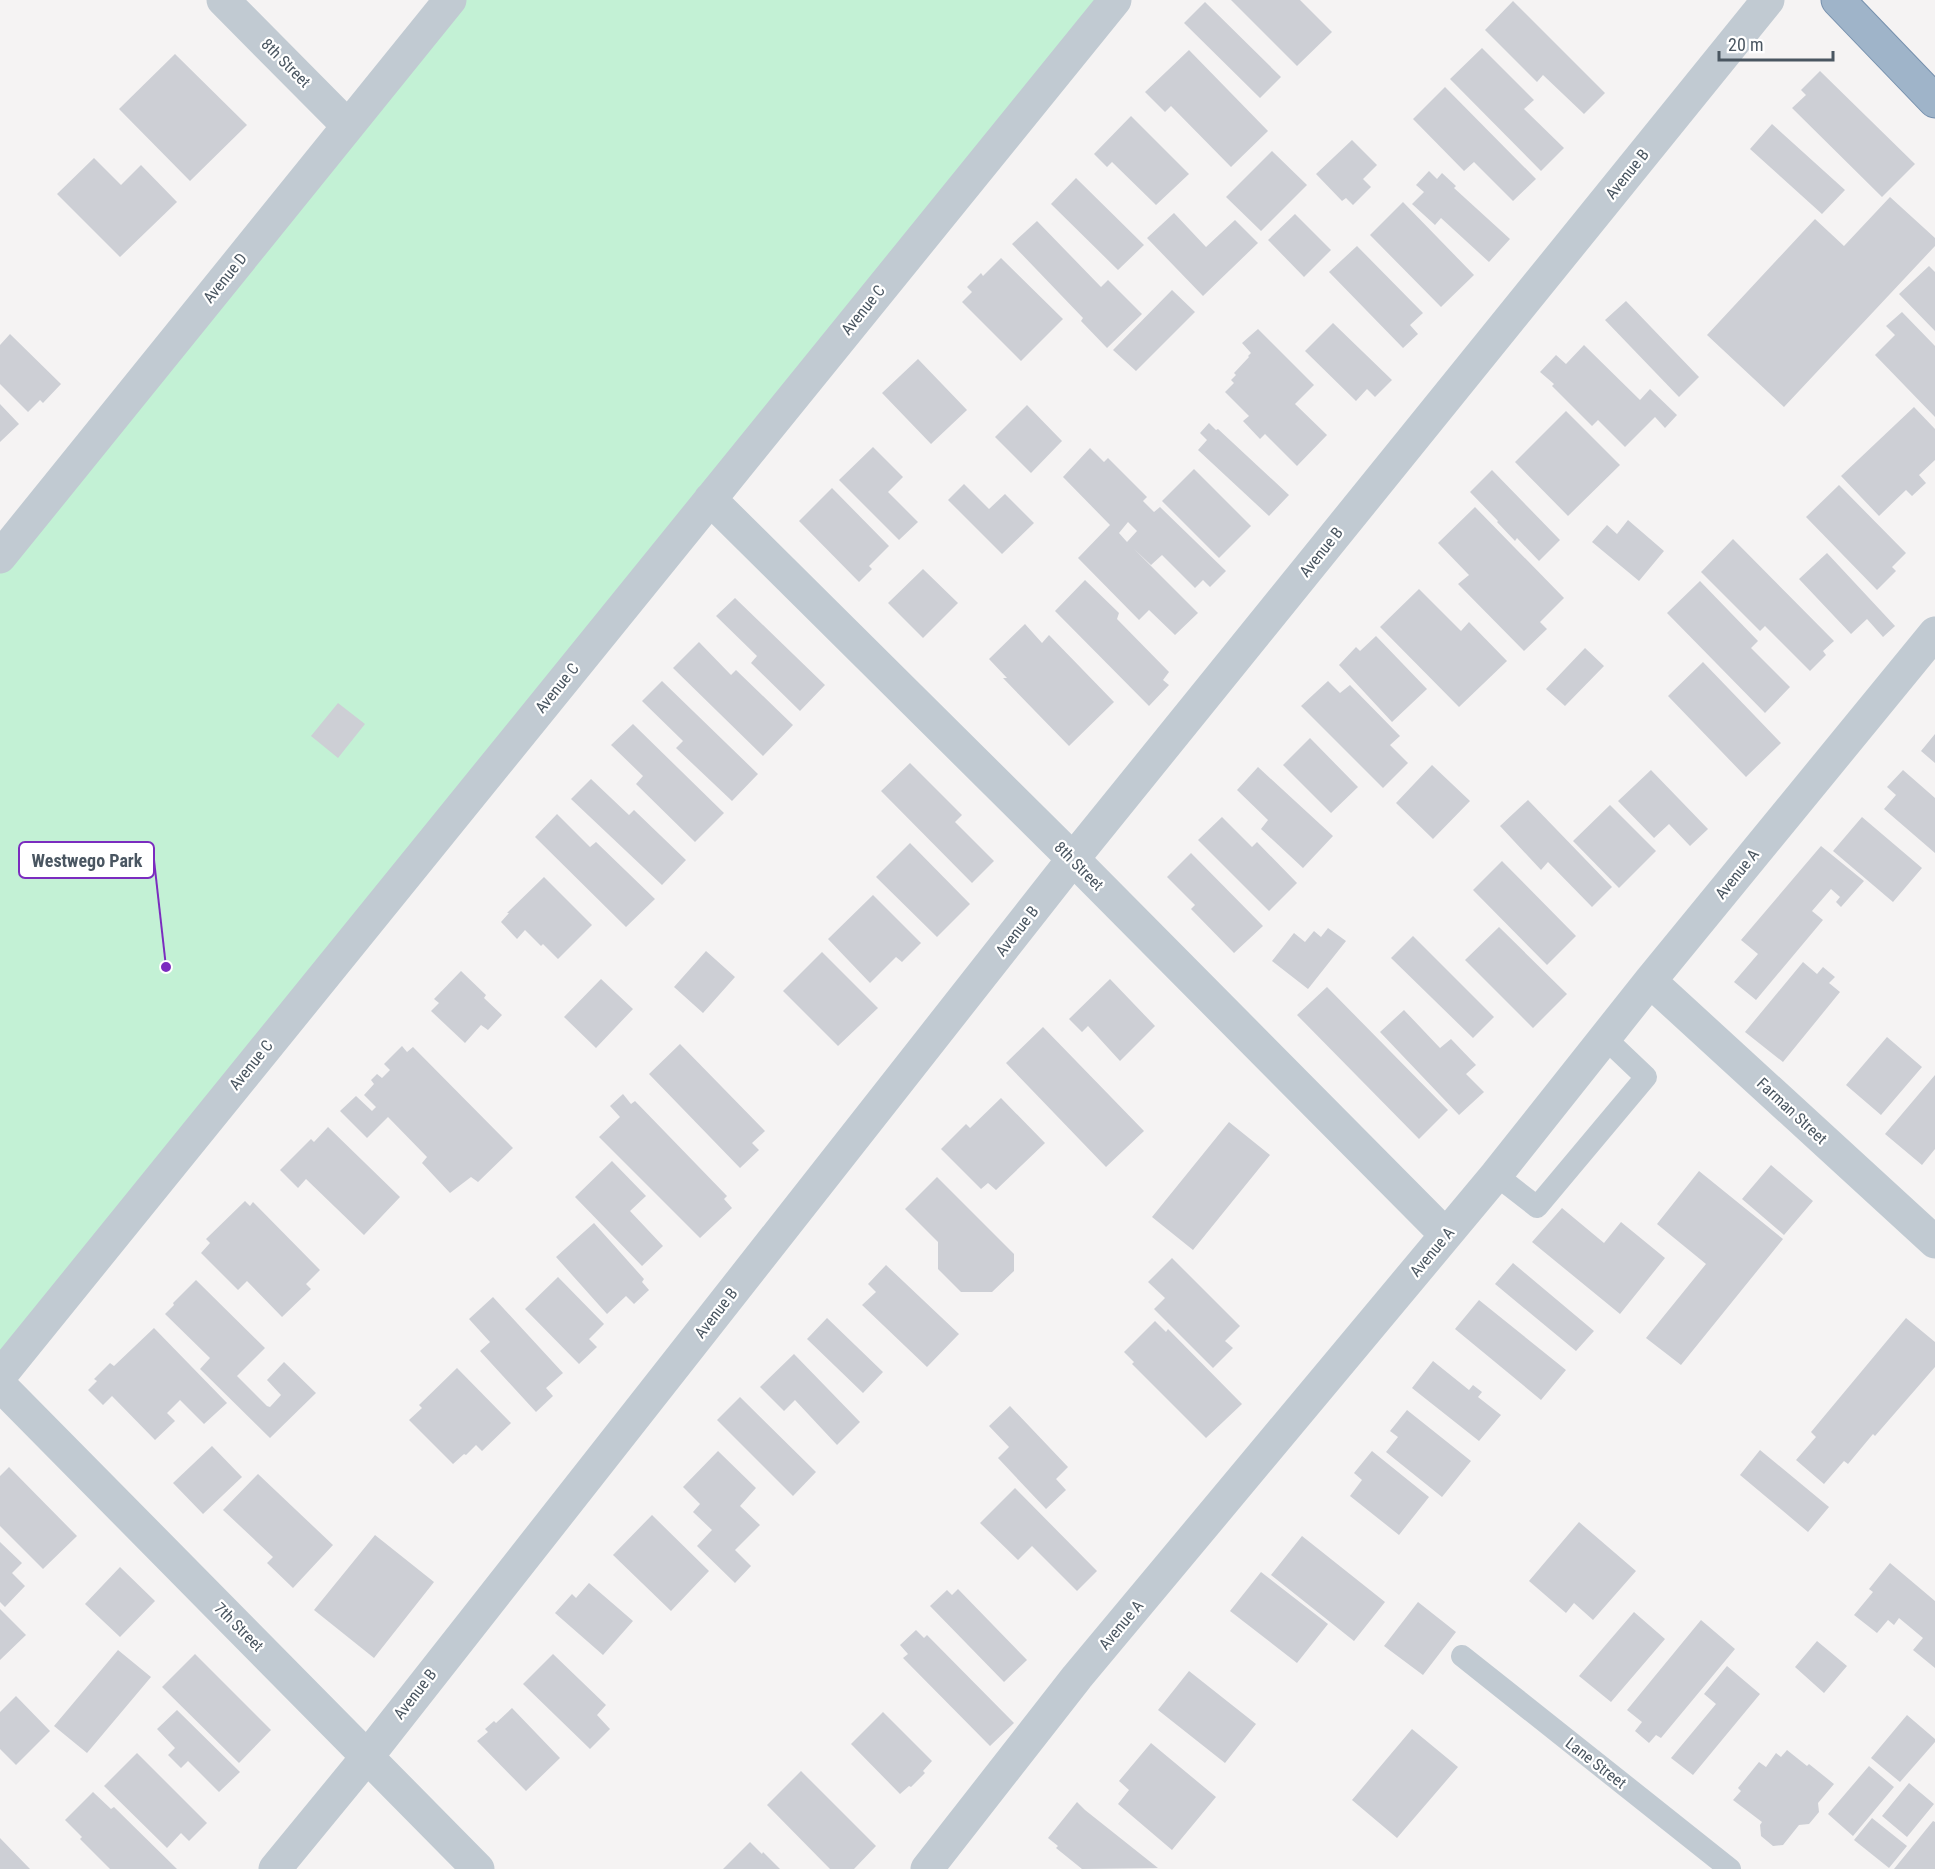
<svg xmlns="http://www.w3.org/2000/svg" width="1935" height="1869" viewBox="0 0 1935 1869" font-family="'Roboto Condensed',sans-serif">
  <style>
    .green { fill: #c3f1d5 }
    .building { fill: #cdcfd5; fill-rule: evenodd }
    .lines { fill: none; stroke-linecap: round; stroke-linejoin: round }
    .trunk-casing { stroke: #7690ad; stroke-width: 35 }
    .service { stroke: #c1cad2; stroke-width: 22 }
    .minor { stroke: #c1cad2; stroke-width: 33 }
    .trunk { stroke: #9fb4c9; stroke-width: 33 }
    .labels { text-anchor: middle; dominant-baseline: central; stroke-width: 4.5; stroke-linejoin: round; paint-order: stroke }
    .street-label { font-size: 16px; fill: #4a5661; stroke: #fff }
    .leader { fill: none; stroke: #7b2cbf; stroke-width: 2 }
    .callout-dot { fill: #7b2cbf; stroke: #fff; stroke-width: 2 }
    .callout { fill: #fff; stroke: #7b2cbf; stroke-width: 2 }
    .callout-label { font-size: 18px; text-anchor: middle; font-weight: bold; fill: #4a5661 }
  </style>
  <rect width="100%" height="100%" fill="#f5f3f3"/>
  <path class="green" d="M450,0H1115L0,1376V557Z"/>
  <path class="building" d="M1231,0H1300L1332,32L1297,66Z
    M1513,1L1605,93L1584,114L1543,75L1537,82L1485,30Z
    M1205,2L1281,77L1260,98L1184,23Z
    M1482,48L1534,100L1524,109L1564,148L1541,171L1450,79Z
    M1189,50L1268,131L1231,167L1171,106L1165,112L1145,92Z
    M175,54L247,125L190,181L119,109Z
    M1820,71L1915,164L1882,197L1792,108L1806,95L1801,90Z
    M1445,87L1536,179L1513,201L1474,162L1464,171L1413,119Z
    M1131,116L1189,174L1156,205L1112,162L1107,167L1094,154Z
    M1772,124L1845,190L1822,214L1750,149Z
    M1352,140L1377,165L1363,179L1371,187L1353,205L1346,198L1342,201L1316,174Z
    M1272,151L1307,185L1261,231L1226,197Z
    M94,158L121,185L141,165L177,202L120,257L57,194Z
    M1429,171L1437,179L1442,173L1456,186L1454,188L1510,239L1489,262L1441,218L1435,225L1412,204L1424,192L1416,185Z
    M1076,178L1144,245L1118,270L1051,204Z
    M1890,197L1935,238V246L1784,407L1707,335L1815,219L1844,246Z
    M1403,202L1474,275L1441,307L1370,235Z
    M1174,213L1206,247L1235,220L1258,243L1203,296L1147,238Z
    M1295,214L1331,250L1304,277L1268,240Z
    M1037,221L1101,287L1108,280L1142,314L1107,348L1081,321L1083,318L1012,244Z
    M1357,246L1423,313L1410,325L1418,334L1403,348L1329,272Z
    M1001,258L1063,319L1021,361L962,302L972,292L967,287L981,273L983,276Z
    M1929,266L1935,272V331L1899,294Z
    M1172,290L1195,312L1136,371L1113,350Z
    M1626,301L1699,377L1679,397L1605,320Z
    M1902,312L1935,346V417L1875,355L1895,335L1886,326Z
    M1333,323L1392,380L1375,397L1367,389L1356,401L1305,351Z
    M1258,329L1314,385L1295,404L1327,435L1297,466L1265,434L1260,439L1243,421L1249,416L1225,392L1234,383L1231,380L1236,375L1234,373L1249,357L1248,356L1251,353L1242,343Z
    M10,334L61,384L43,403L40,400L28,412L0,384V345Z
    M1584,345L1640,400L1650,389L1677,415L1665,428L1655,417L1625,447L1598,420L1592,426L1552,386L1554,384L1540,372L1556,355L1566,364Z
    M918,359L967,410L931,444L882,393Z
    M0,404L19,424L0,442Z
    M1027,405L1062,441L1031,473L995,437Z
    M1914,407L1935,429V460L1919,475L1926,483L1912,496L1906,490L1879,516L1841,476Z
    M1566,411L1620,465L1568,516L1515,462Z
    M1209,423L1216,430L1218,429L1289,495L1269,516L1198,450L1207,440L1200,433Z
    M873,447L903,477L888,492L918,522L899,540L839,480Z
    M1090,448L1104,462L1108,458L1147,497L1143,501L1154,512L1160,507L1226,571L1210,587L1203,580L1195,588L1162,555L1151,565L1134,549L1198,613L1175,635L1149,610L1139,620L1078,558L1110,525L1063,477ZM1128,522L1137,531L1127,542L1119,533Z
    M1194,469L1251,526L1219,558L1162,501Z
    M1492,470L1560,540L1539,561L1517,538L1515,541L1497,522L1498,521L1470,492Z
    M964,484L989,509L1005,494L1034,523L1002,554L948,500Z
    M1839,485L1906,553L1892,567L1896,571L1877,590L1806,517Z
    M832,488L889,546L869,566L872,569L859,582L799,521Z
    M1475,507L1564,598L1540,622L1547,629L1524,651L1458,584L1469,575L1438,543Z
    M1628,520L1664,551L1639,581L1592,542L1607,525L1617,534Z
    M1733,539L1834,641L1823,651L1826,655L1810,671L1765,626L1760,631L1701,572Z
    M1827,553L1895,626L1883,637L1867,619L1851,634L1799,579Z
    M923,569L958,603L923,638L888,603Z
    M1085,580L1119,613L1117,619L1169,672L1163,680L1169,685L1149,706L1055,611Z
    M1700,581L1758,641L1751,648L1790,687L1765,713L1667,613Z
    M1419,589L1461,631L1469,622L1507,661L1459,707L1380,627Z
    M735,598L825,685L800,711L751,663L757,656L716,616Z
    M1025,624L1042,643L1049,635L1114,702L1069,746L1003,678H1007L989,659Z
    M1376,636L1427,689L1392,722L1339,665L1356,647L1360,651Z
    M699,642L731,675L736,670L793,725L763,756L673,668Z
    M1585,648L1604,666L1565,706L1546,689Z
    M1703,662L1781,743L1746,777L1668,696Z
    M662,681L758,774L732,801L676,748L683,741L642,701Z
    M1328,681L1340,693L1350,685L1400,736L1390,745L1408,763L1383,788L1301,706Z
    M338,703L365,724L338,758L311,736Z
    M633,724L724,813L695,842L636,784L643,776L611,745Z
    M1935,734V763L1921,751Z
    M1310,738L1358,787L1331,813L1283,765Z
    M910,763L962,815L955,822L994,861L972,883L881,791Z
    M1432,765L1470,801L1433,839L1396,803Z
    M1258,767L1333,836L1303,868L1261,829L1268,820L1237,790Z
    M1651,770L1708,829L1690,846L1669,824L1654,838L1618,801Z
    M1903,770L1935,798V853L1884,809L1896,795L1887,787Z
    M591,779L629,815L634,810L686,860L662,885L571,799Z
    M1528,800L1612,887L1592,907L1548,862L1541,870L1500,826Z
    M1610,805L1656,851L1619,888L1573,841Z
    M557,814L590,847L596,842L655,899L626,927L535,837Z
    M1222,817L1252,847L1257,842L1297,883L1269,911L1198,840Z
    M1862,817L1922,868L1893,902L1833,851Z
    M910,843L970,904L937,937L876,877Z
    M1821,846L1864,881L1841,907L1836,902L1840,897L1831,889L1812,911L1823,920L1756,1000L1734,982L1758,954L1741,940Z
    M1191,853L1263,926L1234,953L1191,909L1195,905L1167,877Z
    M1502,861L1576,936L1547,965L1473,890Z
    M544,877L592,925L558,959L543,944L541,946L525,930L517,939L501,922L509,913H507Z
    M873,895L921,943L902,962L896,957L870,983L828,939Z
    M1499,927L1567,994L1533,1028L1465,960Z
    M1328,928L1346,941L1308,989L1272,961L1294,933L1305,942L1314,931L1321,937Z
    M1413,936L1494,1017L1473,1038L1391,958Z
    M706,951L735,977L703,1013L674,987Z
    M822,952L878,1008L838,1046L783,991Z
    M1803,962L1817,974L1823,967L1835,977L1829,983L1840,992L1783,1062L1745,1032Z
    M461,971L486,995L484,998L502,1015L488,1030L481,1025L465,1043L431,1011L439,1003L434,999Z
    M601,979L633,1009L596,1048L564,1017Z
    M1110,979L1155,1026L1120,1061L1088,1026L1082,1032L1069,1019Z
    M1327,987L1448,1110L1419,1139L1297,1015Z
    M1404,1010L1440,1048L1451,1039L1476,1065L1466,1074L1484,1092L1459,1115L1380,1032Z
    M1043,1027L1144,1131L1106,1167L1006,1063Z
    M1887,1037L1922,1067L1881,1115L1846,1085Z
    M680,1044L765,1131L752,1143L759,1150L740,1168L649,1074Z
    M402,1046L407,1052L413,1047L513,1148L478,1182L471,1177L450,1193L422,1163L427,1157L388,1117L367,1138L340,1111L356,1096L372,1111L376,1107L364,1095L374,1084L371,1080L377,1074L382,1078L390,1070L384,1064Z
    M1935,1075V1149L1922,1165L1885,1134Z
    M623,1094L631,1104L635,1101L727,1196L724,1199L732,1208L700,1238L599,1137L620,1117L610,1106Z
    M1001,1098L1045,1143L996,1190L988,1183L981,1189L941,1149L966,1124L970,1128Z
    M1229,1122L1270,1155L1193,1250L1152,1217Z
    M328,1127L400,1197L364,1235L306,1179L298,1188L280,1170L311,1139L314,1142Z
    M612,1161L646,1196L630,1211L663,1246L642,1266L575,1197Z
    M1771,1165L1813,1201L1784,1235L1742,1199Z
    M1699,1171L1783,1239L1681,1365L1646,1338L1706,1264L1657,1224Z
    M937,1177L1014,1254V1271L992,1292H961L938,1269V1242L905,1209Z
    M245,1201L250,1206L253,1202L320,1270L306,1284L311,1289L282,1317L247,1281L238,1290L201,1253L210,1243L206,1239Z
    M1562,1208L1604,1243L1621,1222L1665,1258L1620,1314L1532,1242Z
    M594,1223L644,1279L642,1282L649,1290L634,1304L626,1296L607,1314L556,1257Z
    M1172,1258L1240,1326L1225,1341L1233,1348L1213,1368L1154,1309L1165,1298L1148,1282Z
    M1513,1263L1594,1331L1576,1351L1495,1284Z
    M886,1265L959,1334L927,1367L862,1305L876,1292L868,1284Z
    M558,1277L604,1324L589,1339L597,1347L579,1364L525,1309Z
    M196,1280L265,1348L237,1376L267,1406L270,1407L281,1395L267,1380L284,1362L316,1393L270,1438L200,1369L210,1358L165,1314L174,1305L173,1303Z
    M493,1297L563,1373L546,1388L553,1396L536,1412L480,1351L490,1342L469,1319Z
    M1479,1300L1566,1370L1541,1400L1455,1329Z
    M827,1318L883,1372L863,1393L807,1339Z
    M1906,1318L1935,1342V1367L1875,1436L1873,1434L1848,1464L1844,1461L1824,1484L1796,1460L1816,1437L1811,1432Z
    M1155,1321L1166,1332L1168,1329L1242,1404L1206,1438L1132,1364L1134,1362L1124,1352Z
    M154,1328L227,1403L204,1424L180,1400L167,1413L175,1421L155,1440L112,1396L103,1405L88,1390L97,1381L94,1379L110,1363L114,1366Z
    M794,1354L860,1422L837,1445L795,1400L784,1411L760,1387Z
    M1433,1361L1469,1390L1473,1385L1482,1392L1478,1397L1501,1415L1479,1441L1412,1388Z
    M457,1368L511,1423L482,1451L476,1445L466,1455L464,1454L453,1464L409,1420L422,1408L419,1405Z
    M740,1397L816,1472L793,1496L717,1420Z
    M1010,1406L1068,1467L1056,1479L1066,1490L1046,1509L998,1458L1009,1447L989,1426Z
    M1407,1410L1471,1461L1442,1497L1386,1452L1398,1437L1390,1431Z
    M212,1446L242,1477L203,1514L173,1483Z
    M1760,1450L1829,1507L1808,1532L1740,1475Z
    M718,1451L756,1488L740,1506L760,1525L735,1550L751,1566L735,1583L697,1546L712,1530L693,1512L700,1504L683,1487Z
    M1372,1451L1429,1497L1399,1535L1350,1496L1362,1480L1354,1473Z
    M9,1467L77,1536L43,1569L0,1526V1476Z
    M258,1474L333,1545L293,1588L267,1563L273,1557L223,1510Z
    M1015,1488L1097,1571L1077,1591L1032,1546L1018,1560L980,1523Z
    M652,1515L709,1571L671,1611L613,1555Z
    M1579,1522L1636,1571L1593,1620L1574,1603L1566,1613L1529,1581Z
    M375,1535L434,1582L374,1658L314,1610Z
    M1302,1536L1385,1602L1354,1641L1271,1575Z
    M0,1542L22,1563L12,1573L25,1586L5,1607L0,1602Z
    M1890,1563L1935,1601V1668L1913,1650L1923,1638L1899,1618L1894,1625L1888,1620L1877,1633L1854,1615L1873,1592L1869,1589Z
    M120,1567L155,1601L120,1637L85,1604Z
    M1261,1572L1328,1624L1297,1663L1230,1611Z
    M589,1583L633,1621L603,1655L555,1613L572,1594L576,1598Z
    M958,1589L1027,1660L1004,1682L930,1606L947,1590L952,1595Z
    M1418,1602L1456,1632L1423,1675L1384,1646Z
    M0,1609L26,1635L0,1660Z
    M1634,1612L1665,1639L1611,1702L1579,1676Z
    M1701,1620L1735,1649L1661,1738L1656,1735L1649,1743L1635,1731L1642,1722L1627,1710Z
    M916,1630L924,1638L927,1635L1014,1723L990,1746L903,1658L908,1654L900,1645Z
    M1817,1641L1847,1666L1824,1693L1795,1667Z
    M118,1650L151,1677L87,1753L54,1726Z
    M195,1654L271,1730L239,1763L162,1687Z
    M553,1654L606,1705L597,1715L610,1729L590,1749L523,1684Z
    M1727,1666L1760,1694L1693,1775L1671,1758L1716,1704L1704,1694Z
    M1189,1671L1256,1724L1225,1763L1158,1710Z
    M16,1696L50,1731L16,1765L0,1749V1712Z
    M512,1708L560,1758L526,1791L477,1741L488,1732L485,1729L494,1721L496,1723Z
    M177,1710L240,1772L219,1792L188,1761L181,1768L168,1755L175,1748L157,1729Z
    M883,1712L932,1761L923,1771L925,1773L911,1787L909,1786L900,1794L851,1744Z
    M1907,1715L1935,1739V1742L1900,1782L1871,1758Z
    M1412,1729L1458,1767L1397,1838L1352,1800Z
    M1151,1743L1216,1797L1172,1850L1118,1804L1129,1790L1119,1781Z
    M1787,1750L1807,1766L1809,1764L1834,1784L1818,1803L1819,1812L1809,1824L1799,1825L1783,1845L1773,1846L1761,1836L1760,1825L1762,1822L1733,1800L1741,1791L1738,1788L1759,1762L1766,1767L1776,1753L1781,1757Z
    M137,1753L207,1823L189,1841L181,1833L167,1848L104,1786Z
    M1869,1766L1894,1787L1853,1836L1828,1814Z
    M801,1771L876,1846L854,1869H830L767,1805Z
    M1909,1783L1934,1804L1907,1837L1882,1816Z
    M93,1792L111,1809L114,1807L177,1869H110L80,1839L82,1837L65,1820Z
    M1077,1802L1085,1810L1158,1868L1082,1869L1056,1848L1058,1846L1048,1838Z
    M1872,1818L1907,1846L1889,1868L1854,1840Z
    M1933,1821L1935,1822V1869H1894Z
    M0,1838L30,1869H0Z
    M750,1842L762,1854L763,1852L780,1869H723Z"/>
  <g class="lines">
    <defs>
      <path id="trunk" d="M1838,0L1935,101"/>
    </defs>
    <use href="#trunk" class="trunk-casing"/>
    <path class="service" d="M1496,1175L1537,1207L1646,1077L1606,1039
      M1462,1656L1730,1869"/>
    <path class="minor" d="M223,0L348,126
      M710,499L1073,859L1446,1235
      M0,557L450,0
      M1650,981L1935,1242
      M0,1376L1115,0
      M0,1385L478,1869
      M275,1869L367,1757L1073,859L1768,0
      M927,1869L1077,1677L1496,1175L1650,981L1935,633"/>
    <use href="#trunk" class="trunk"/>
  </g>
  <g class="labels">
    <g class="street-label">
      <text transform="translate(286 63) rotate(45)">8th Street</text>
      <text transform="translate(1627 174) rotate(-51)">Avenue B</text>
      <text transform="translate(225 278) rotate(-51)">Avenue D</text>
      <text transform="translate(863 310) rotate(-51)">Avenue C</text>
      <text transform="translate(1321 552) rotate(-51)">Avenue B</text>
      <text transform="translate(557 688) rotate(-51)">Avenue C</text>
      <text transform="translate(1079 866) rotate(45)">8th Street</text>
      <text transform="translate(1737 874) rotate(-51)">Avenue A</text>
      <text transform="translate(1017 931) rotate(-52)">Avenue B</text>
      <text transform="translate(251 1065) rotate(-51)">Avenue C</text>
      <text transform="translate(1792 1111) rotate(43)">Farman Street</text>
      <text transform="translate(1432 1252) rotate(-50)">Avenue A</text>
      <text transform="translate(716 1313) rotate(-52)">Avenue B</text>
      <text transform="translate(1121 1625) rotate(-50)">Avenue A</text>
      <text transform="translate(239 1627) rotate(45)">7th Street</text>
      <text transform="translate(415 1694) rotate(-52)">Avenue B</text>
      <text transform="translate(1596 1763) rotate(38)">Lane Street</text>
    </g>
  </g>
  <path class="leader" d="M166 967L154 860"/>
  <circle class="callout-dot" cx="166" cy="967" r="6"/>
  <rect class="callout" x="19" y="842" width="135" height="36" rx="6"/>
  <g class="callout-label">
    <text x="87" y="867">Westwego Park</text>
  </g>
  <path d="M1719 51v9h114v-9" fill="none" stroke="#4a5661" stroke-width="3"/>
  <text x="1728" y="51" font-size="18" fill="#4a5661" stroke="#ffffff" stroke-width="4.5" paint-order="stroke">20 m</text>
</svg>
